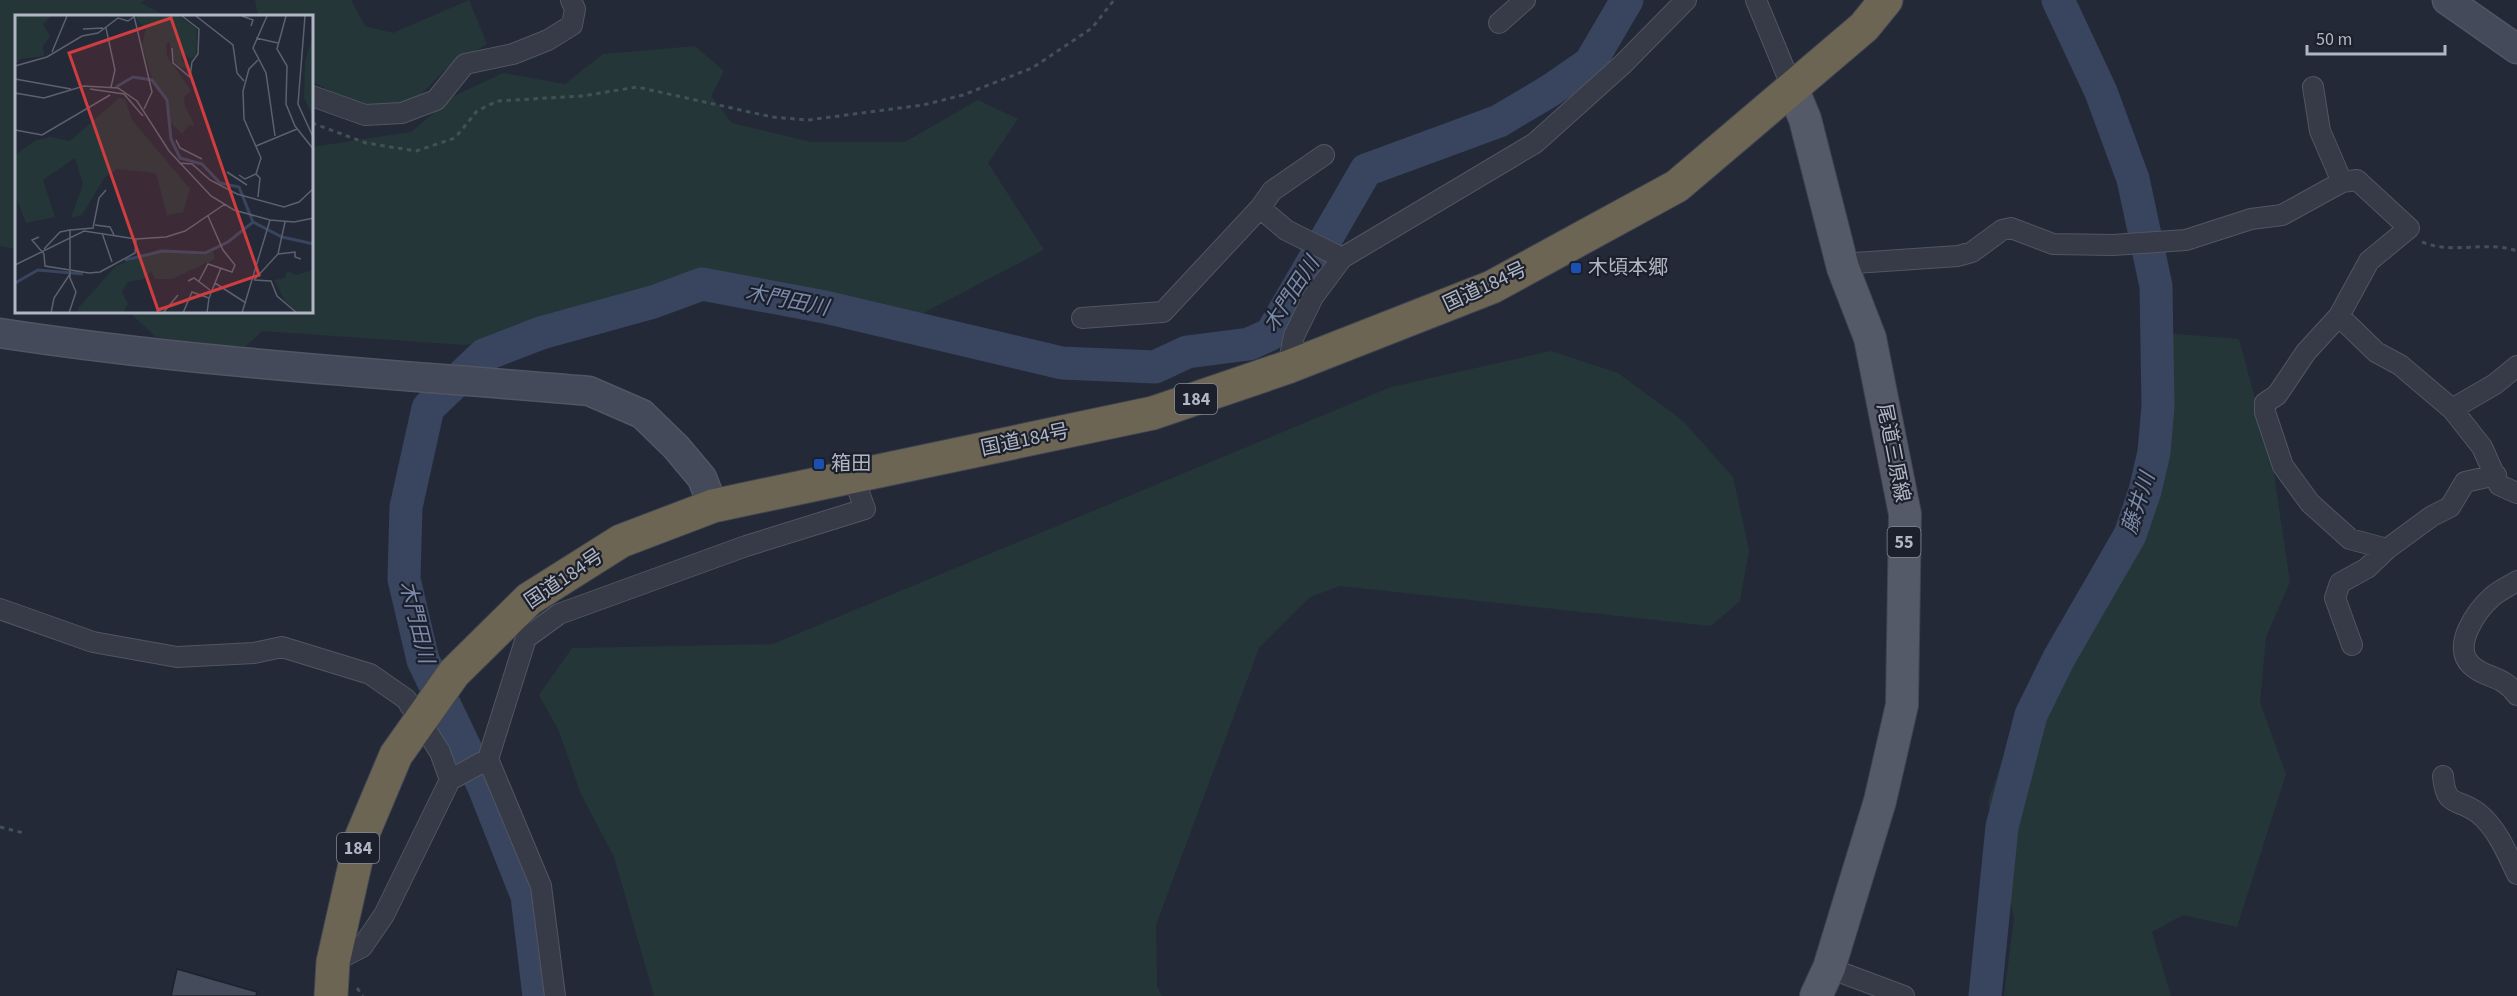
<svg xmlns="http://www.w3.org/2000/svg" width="2517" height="996" viewBox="0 0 2517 996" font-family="'Source Sans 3','Noto Sans JP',sans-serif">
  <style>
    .green { fill: #253639 }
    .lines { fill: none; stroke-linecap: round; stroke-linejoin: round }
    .river { stroke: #39455f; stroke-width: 33 }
    .building { fill: #444c5b; stroke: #1d222e; stroke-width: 1.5 }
    .street-casing { stroke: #515662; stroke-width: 22 }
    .secondary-casing { stroke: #515662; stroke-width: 31 }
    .primary-casing { stroke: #3f4451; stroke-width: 34 }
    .highway-casing { stroke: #414652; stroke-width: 35 }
    .path { stroke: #425155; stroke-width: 3; stroke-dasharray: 4.5 4.5; stroke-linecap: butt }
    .street { stroke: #363b47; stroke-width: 20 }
    .secondary { stroke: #444a5a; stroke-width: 28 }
    .primary { stroke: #545a67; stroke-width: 32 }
    .highway { stroke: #6d6554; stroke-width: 33 }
    .transit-dot { fill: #1a4fb4; stroke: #1b202c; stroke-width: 2 }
    .labels { text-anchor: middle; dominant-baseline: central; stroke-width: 4.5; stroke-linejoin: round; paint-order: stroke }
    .shield { fill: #1b202c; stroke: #848996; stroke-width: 1.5 }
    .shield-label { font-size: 18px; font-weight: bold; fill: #b1b6c4 }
    .poi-label { font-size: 20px; fill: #b1b6c4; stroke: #1b202c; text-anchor: start }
    .street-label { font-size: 20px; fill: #b1b6c4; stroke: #1b202c }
    .water-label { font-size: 21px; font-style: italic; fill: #7b8aaa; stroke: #1b202c }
    .inset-river { fill: none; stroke: #39455f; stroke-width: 3 }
    .inset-road { fill: none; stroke: #5c616f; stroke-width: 1.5 }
    .view { fill: #d03d3f; fill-opacity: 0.15; stroke: #d03d3f; stroke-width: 3 }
    .inset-edge { fill: none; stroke: #b1b6c4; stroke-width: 3 }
  </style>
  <rect width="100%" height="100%" fill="#232937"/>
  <path class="green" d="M0,0H145L141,3L166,16H16V249L0,246Z
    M255,0H351L365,26L393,33L469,0L487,44L448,67L410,105L357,106L312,81V16H258Z
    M695,46L724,71L711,96L732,123L811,142H905L978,100L1018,119L988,163L1044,250L910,320L712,270L575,312L517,336L464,345L262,331L242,350L156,337L129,312H312V147L411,132L454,96L503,73L565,84L603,54Z
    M2164,333L2239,339L2272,461L2290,582L2266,637L2260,703L2286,774L2237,927L2183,915L2152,932L2171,996H2004L2014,918L1988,802L2025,692L2115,542L2168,443Z
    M1551,351L1618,373L1683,421L1733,477L1749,550L1740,601L1711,626L1340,586L1310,597L1259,648L1156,925L1157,986L1162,996H654L614,857L581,794L558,729L539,695L572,648L773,644L1391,387Z"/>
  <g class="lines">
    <path class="river" d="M539,996L527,896L483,785L423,660L404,579L406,507L428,408L484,355L541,333L653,302L702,284L825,307L1062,363L1155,367L1187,352L1249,344L1271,334L1366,170L1499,121L1551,90L1590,63L1627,0
      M1985,996L2002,827L2031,715L2059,658L2130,535L2145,491L2154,452L2158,406L2156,286L2133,179L2101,92L2058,0"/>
  </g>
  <path class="building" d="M177,969L257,992L256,996H171Z"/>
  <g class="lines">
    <defs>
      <path id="street" d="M1756,0L1793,90
        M1499,23L1525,0
        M2313,87L2320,131L2342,182
        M312,96L365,115L402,113L436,100L465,64L513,54L548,40L572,25L575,9L571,0
        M1260,208L1286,230L1342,258
        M1843,268L1855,263L1958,256L1972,252L2002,230L2011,228L2053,244L2113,245L2186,240L2251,219L2282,215L2342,182L2357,180L2409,228L2369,261L2339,316L2306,352L2277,395L2265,403V412L2283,466L2310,503L2350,539L2387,549
        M2339,316L2376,352L2400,365L2452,409L2482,447L2499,485L2517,493
        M1082,318L1163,312L1260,208L1272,191L1324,155
        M1288,367L1294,336L1313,297L1342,258L1535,143L1623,64L1686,0
        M2452,409L2495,384L2517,366
        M2517,581C2509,586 2500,590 2493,596C2477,610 2451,646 2471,665C2485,679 2502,674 2517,695
        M0,609L93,642L177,657L254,653L282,647L370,674L406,699L440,752L450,780
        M2352,645L2335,598L2340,583L2367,568L2387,549L2432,516L2450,507L2465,482L2496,475
        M488,759L541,886L555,996
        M2443,776C2446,809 2457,797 2478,813C2497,828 2507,853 2517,874
        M333,962L362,947L384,915L450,780L488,759L526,638L559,614L746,546L865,509L853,476
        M1829,968L1904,996"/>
      <path id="secondary" d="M2447,0L2517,49
        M0,333C196,363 392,374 589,391L642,414L676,447L702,478L713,506"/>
      <path id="primary" d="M1793,90L1805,119L1843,268L1870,338L1905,514L1902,705L1880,801L1829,968L1816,996"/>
      <path id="highway" d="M331,996L333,962L361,838L396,755L454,673L529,599L621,541L713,506L1153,413L1288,367L1492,287L1677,186L1864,27L1886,0"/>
    </defs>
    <use href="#street" class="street-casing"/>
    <use href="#secondary" class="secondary-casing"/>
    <use href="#primary" class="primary-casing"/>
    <use href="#highway" class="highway-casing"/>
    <path class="path" d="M312,123L366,143L416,151L455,138L477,111L497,101L583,96L637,87L772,117L808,120L923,105L963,95L1032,68L1092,28L1114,0
      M2422,242C2453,255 2486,240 2517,251
      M0,827L24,833
      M357,988L363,996"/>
    <use href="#street" class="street"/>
    <use href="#secondary" class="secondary"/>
    <use href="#primary" class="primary"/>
    <use href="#highway" class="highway"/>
  </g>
  <g class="transit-dot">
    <rect x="1570" y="262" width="12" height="12" rx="3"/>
    <rect x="813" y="458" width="12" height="12" rx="3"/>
  </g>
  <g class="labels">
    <g class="shield">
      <rect x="1175" y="384" width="42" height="30" rx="4.5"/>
      <rect x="1887.5" y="527" width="33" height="30" rx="4.5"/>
      <rect x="337" y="833" width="42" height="30" rx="4.5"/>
    </g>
    <g class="shield-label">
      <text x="1196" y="399">184</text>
      <text x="1904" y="542">55</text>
      <text x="358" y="848">184</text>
    </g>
    <g class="poi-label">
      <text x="1588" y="268">木頃本郷</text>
      <text x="831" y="464">箱田</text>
    </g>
    <g class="street-label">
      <text transform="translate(1485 287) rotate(-25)">国道184号</text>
      <text transform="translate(1025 440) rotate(-12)">国道184号</text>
      <text transform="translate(1893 453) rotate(79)">尾道三原線</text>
      <text transform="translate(564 579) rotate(-34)">国道184号</text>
    </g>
    <g class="water-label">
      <text transform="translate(1291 294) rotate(-57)">木門田川</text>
      <text transform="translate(787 300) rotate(11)">木門田川</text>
      <text transform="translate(2138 503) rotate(-72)">藤井川</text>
      <text transform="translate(417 622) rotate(76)">木門田川</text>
    </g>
  </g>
  <g transform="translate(15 15)">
    <rect width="298" height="298" fill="#232937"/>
    <path d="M0,1H36L28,9L35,21L28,31L29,41L5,44L0,50ZM121,1H163L182,14L181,41L175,44L169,38L166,44L172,51L169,54L160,49L154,26L151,29L152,41L176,76L169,82L170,91L180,111L174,110L167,119L155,107L153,85L137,63L127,31L131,12L123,7ZM298,19V103L289,82L290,47ZM104,83L110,84L117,105L175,174L168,197L152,200L141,158L102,154L90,162L67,200L56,203L68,169L60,143L28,165L40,202L11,208L0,180V140L21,125L35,122L55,126ZM144,234L187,240L198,236L200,244L157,264H140L136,256L129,264L113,267L107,276L113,289L108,298H63V293L101,251ZM298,255V298H284L270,286L259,265L270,263L272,256L281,260Z" fill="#253639"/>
    <path class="inset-river" d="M101,72L118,62L137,65L152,85L156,124L165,143L187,149L205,168L224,172L238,207M110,245L148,236L190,238L213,227L238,207L267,222L299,229M0,268L23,255L68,259"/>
    <path class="inset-road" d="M119,1L137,77L129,94M181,1L218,30L222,58L229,66M227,1L238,5L236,11M252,1L238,33L251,58L260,121M271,1L262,34L272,51L271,89L280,111L299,135M290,1L283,89L299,124M91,13L100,55L96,72M68,14L88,13M241,23L263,28M157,33L158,48L175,62L177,47L183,39L184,14L167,1M37,37L52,1M243,45L234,54L228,76L229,104L246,143L241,159L245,163L243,182M0,51L32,42L67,21L83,18L103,3L113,6L119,2M0,64L56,74M75,74L109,79L128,101M0,78L29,83L69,71L103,73L122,86L154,136L196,181L219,195L255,205L279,207L299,203M0,115L27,120L95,80M161,125L165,133L187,144M241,131L282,114M164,148L177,149L195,165L222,179L269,192L284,187L299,173M212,157L232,170M224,160L230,164L241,159M80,210L95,212L99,220M55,215L78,213L84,183L91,175M87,218L97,247M24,222L17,225L29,239L30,251L74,258L85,257L120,238L121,224M29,234L45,217L55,215V263L61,277L54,298M263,239L280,237V242L286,244M0,250L69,216L121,224L151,222L170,216L210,189M239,265L263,239L270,207M239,265L256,266L262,281L282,298M173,266L179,263L195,275M184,266L193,249L217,257L220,250L208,235L193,201M200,268L231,288M194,283L206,253M36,298L39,283L55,259M148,298L163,280M168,298L177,277L194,283L192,298M227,298L255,205"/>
    <path class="view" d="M156,3L244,260L143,295L54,38Z"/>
    <rect width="298" height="298" class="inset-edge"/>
  </g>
  <path d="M2307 45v9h138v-9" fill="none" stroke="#b1b6c4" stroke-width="3"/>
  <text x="2316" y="45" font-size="18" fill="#b1b6c4" stroke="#1b202c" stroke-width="4.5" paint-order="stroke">50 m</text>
</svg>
